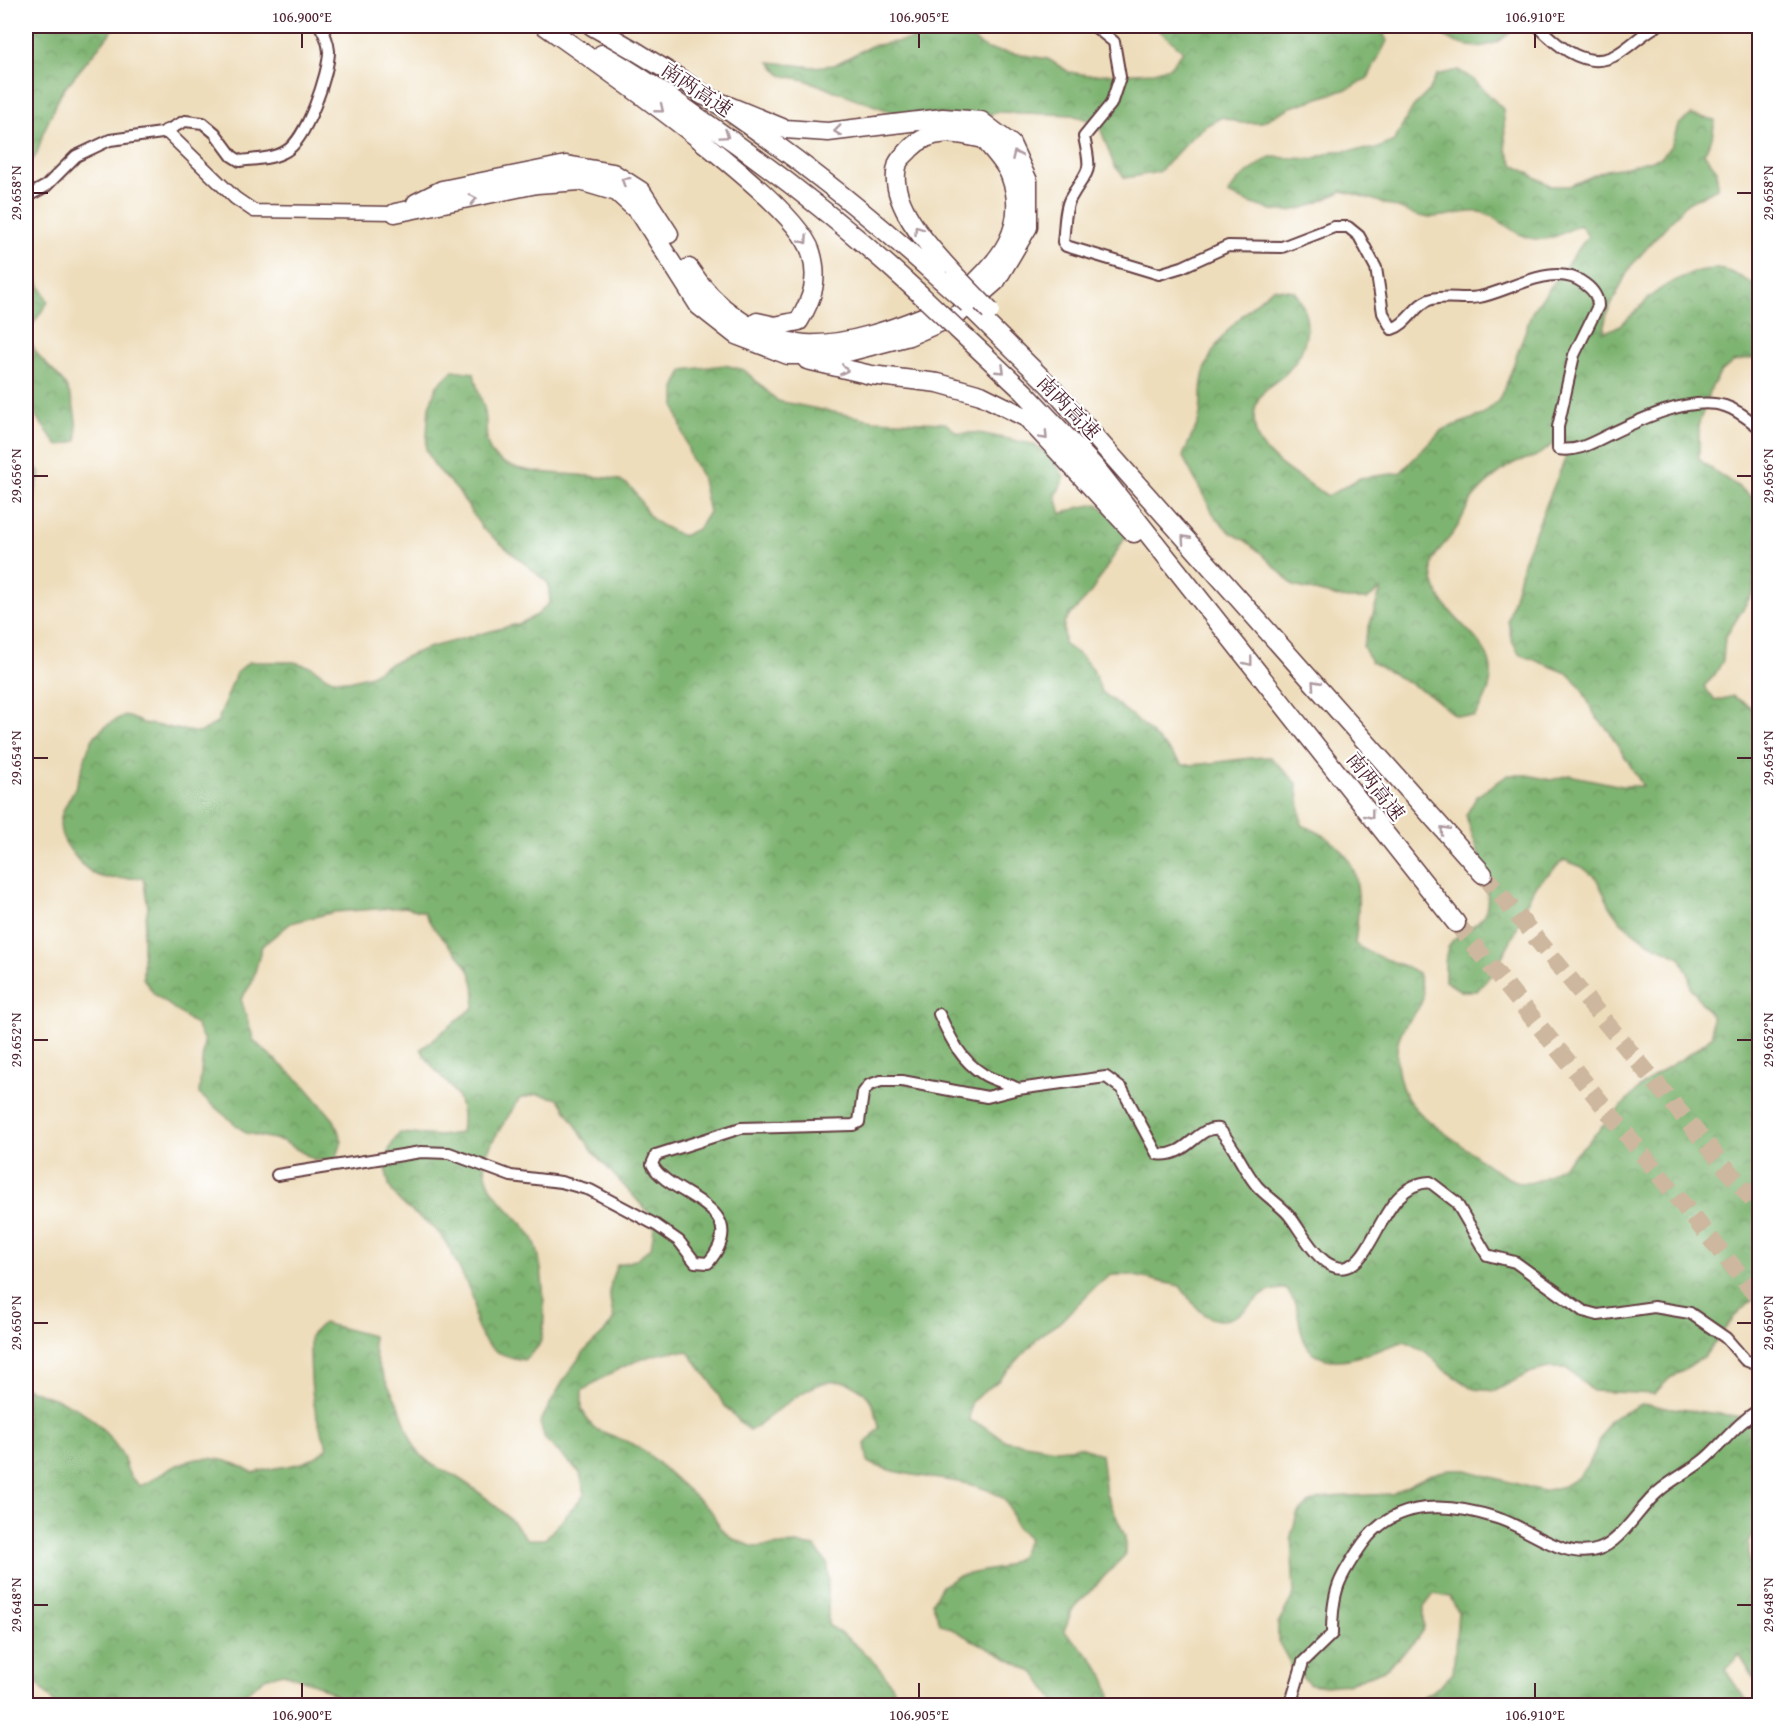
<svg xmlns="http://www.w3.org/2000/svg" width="1785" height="1731" viewBox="0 0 1785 1731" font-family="'Gentium Book Plus','Noto Serif SC',serif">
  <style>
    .forest { fill: url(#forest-crowns); stroke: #646a4e; stroke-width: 1.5 }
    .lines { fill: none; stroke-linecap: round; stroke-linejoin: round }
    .motorway-tunnel { stroke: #cdb79e; stroke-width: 18; stroke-dasharray: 18 9; stroke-linecap: butt }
    .minor-casing { stroke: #633c41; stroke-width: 14 }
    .tertiary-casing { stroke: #633c41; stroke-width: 15 }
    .motorway-casing { stroke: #633c41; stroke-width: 21 }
    .minor { stroke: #fff; stroke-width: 10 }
    .tertiary { stroke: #fff; stroke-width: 12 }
    .motorway { stroke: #fff; stroke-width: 18 }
    .motorway-bridge-casing { stroke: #633c41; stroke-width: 21; stroke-linecap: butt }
    .motorway-bridge { stroke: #fff; stroke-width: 18 }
    .oneway { stroke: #ae9aa0 }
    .ticks { fill: none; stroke: #4a1f2b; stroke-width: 2 }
    .labels { text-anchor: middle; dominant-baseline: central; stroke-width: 4.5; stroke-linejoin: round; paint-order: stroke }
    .street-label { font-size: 20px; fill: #4a1f2b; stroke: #fff }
    .neatline { fill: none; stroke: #4a1f2b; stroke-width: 2 }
    .ticks-label { font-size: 15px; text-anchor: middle; fill: #4a1f2b }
  </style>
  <defs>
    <pattern id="forest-crowns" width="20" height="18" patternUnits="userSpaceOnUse" patternTransform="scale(1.5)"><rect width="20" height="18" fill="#7eb471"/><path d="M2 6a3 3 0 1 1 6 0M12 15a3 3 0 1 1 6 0" fill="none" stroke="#69925d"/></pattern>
  </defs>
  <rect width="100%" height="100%" fill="#fff"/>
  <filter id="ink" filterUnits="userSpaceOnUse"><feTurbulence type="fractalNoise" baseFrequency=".0167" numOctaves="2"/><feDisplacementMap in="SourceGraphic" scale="12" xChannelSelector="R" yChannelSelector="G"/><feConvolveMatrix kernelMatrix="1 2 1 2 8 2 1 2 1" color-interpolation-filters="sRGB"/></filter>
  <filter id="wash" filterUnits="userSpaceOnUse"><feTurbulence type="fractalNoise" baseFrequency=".008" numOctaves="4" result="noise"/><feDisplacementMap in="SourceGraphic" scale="24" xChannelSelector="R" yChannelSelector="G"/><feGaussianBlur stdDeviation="1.35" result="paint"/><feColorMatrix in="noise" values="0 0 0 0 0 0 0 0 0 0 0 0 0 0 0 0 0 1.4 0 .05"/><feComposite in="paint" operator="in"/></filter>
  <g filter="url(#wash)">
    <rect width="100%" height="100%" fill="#edb"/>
    <path class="forest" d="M26,26H116L61,93L43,133L37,154L27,167Z
      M1154,26H1380L1387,41L1368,78L1350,88L1291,107L1260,123H1241L1222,117L1207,125L1191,138L1159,172L1125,178L1114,165L1101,130L1088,120L1072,115L998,112L982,117L892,112L805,80L781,75L770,62L813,67L834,65L871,46L950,33L971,38L987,49L1048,59L1069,72L1088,75L1154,72L1170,67L1183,51Z
      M1432,26H1516C1492,55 1459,52 1432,26Z
      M1458,70L1474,80L1503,109L1506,149L1514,165L1551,186H1569L1606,170L1627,167L1662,157L1672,144L1678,125L1691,115L1715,120L1712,138L1704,154L1717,170V188L1686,204L1630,267L1606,315L1604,332C1624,327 1635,311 1650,297C1667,282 1704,263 1727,271C1738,274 1749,282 1759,288V357L1733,362L1720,373L1712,386L1699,423V459C1719,477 1742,485 1760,506L1754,591L1725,638L1723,660L1715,675L1704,686L1715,701L1733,696L1759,712V1294L1733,1318L1704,1357L1670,1378L1654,1394L1593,1391L1566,1368H1548L1529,1373L1495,1391L1474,1389L1442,1368L1426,1352L1405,1341C1378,1349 1321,1380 1304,1340C1296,1319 1302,1308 1286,1289C1258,1289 1259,1302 1239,1314C1212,1332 1194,1306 1180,1286L1130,1275H1111L1096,1286L1059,1323L1043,1333L998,1381L971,1402L969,1420L987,1428L1006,1441L1056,1449L1080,1447L1101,1454L1106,1494L1125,1536V1555L1072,1610L1064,1631C1084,1650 1114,1675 1110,1706L1057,1705L1035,1673L940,1623L932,1602L942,1586L958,1576L1000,1568L1019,1557L1029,1539C1025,1535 1019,1530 1016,1526C1010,1515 1012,1506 1002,1498C973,1475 907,1482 868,1462L865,1444L879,1428C876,1411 872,1395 855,1386C817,1367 780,1413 749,1431L723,1404L712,1383L688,1352C657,1346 608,1373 582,1391V1410L593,1428L633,1444L648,1454L712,1512L720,1528L733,1539L754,1547L797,1544L815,1547L828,1565V1625C849,1637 900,1679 896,1705H351L320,1686L283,1673L265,1678L231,1705H55L26,1669V1388C73,1406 89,1407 120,1451C130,1467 122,1471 140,1486C153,1481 162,1473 173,1467C202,1452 228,1458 254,1473C285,1463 303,1471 328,1447C310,1410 310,1376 310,1336L323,1323L373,1336C373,1364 384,1376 396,1400C405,1417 406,1434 417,1450C428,1466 443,1469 458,1478C485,1495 507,1514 527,1539H545L585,1494L580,1473L545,1439L540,1423C553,1398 566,1374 584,1352C596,1337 605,1336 614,1318C608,1297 608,1285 617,1265L635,1260L651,1247L654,1228L648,1212L593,1152L559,1099L537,1094L519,1099C510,1116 485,1146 485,1164C485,1195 515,1211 531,1235C543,1252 548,1324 540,1343C538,1349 529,1355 524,1360C498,1356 482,1347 475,1320C473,1314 475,1308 474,1302C472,1293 447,1242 441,1235C427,1219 396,1207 389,1184C383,1165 387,1146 400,1133L439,1136L461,1133C468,1083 439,1086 421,1049L474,1007C481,957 443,951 424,912L405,907L334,912L291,923L262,946L252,983L241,999L254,1041L305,1086L334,1120L342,1141L336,1160H315L283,1141L246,1133L199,1094L204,1041L196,1025L154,994L143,978V933L148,907L143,878C105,878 95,884 71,851C63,840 58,831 61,817C64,805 73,794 77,783C92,744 83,736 125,715L143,723L199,733L217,723L236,673L249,662H294L312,667L328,678L349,681L371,675L387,665L424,649L521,623L537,615L550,602L548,583L482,528L458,491L434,465L426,449L429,407L437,386L453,370L474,373C476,386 480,395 484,408C488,421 484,435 489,448C499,474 555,473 578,475C590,477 607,476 619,480C636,487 639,501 648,514C656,525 671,530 683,536L699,528L709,512L701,475L691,459L675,407V388L683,370L725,365L744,370L778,401L873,420L945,423L958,433H979L1032,444L1053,457L1064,478L1056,496L1061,514L1080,507L1098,504L1130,530L1090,594L1064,622V644L1082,657L1093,670L1101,691L1141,723L1183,765C1213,765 1240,757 1270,757L1297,783L1302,825C1363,848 1362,887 1355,944C1377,959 1396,960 1418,973C1420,980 1423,988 1423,995C1423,1006 1411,1017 1405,1026C1393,1042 1396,1069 1402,1087C1408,1109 1439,1129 1456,1141C1472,1152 1506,1183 1525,1183C1563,1183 1617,1104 1649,1080C1670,1064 1693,1055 1712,1036V1017L1691,988L1688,973L1680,957L1646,941L1622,923L1612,910L1596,878L1582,867L1564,860L1535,886L1522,912L1516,931L1495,970L1477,991H1461L1445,981C1445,969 1444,954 1450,944C1460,928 1484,927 1487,905C1491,876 1473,842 1466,815L1477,796L1508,775H1527L1551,780L1569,775L1622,786H1643L1609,731L1596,717L1580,686L1567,673L1519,654L1511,638L1508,620L1524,559L1567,454L1564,436C1554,442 1545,452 1534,457C1528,459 1522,460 1516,462C1504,467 1482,487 1474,497C1466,506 1463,519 1456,529C1448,543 1431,552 1432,571C1435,631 1529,640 1474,717L1455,715L1429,694L1371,662L1363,646L1381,589L1368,599H1347L1294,586L1262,554L1246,541L1231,533L1215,517L1183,457C1187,443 1195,432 1199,419C1202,407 1200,394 1202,382C1208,342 1244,313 1273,288L1294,291C1316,318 1308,353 1283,376C1274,383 1261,391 1257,402C1252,415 1254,435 1262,446C1276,465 1309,484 1328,496L1360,478L1400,473L1442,430L1482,415L1498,401L1508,380L1532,312L1588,236L1580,225C1551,239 1536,248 1508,227C1499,221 1491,214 1480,212C1462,210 1443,219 1425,217C1413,216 1405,210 1395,207C1377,201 1360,195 1342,191C1287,218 1283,217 1228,194L1238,180L1270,157L1313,159L1334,151L1376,149L1394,141L1413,107L1429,91L1437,75Z
      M26,271L37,280L48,302L27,333C38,362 46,361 63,382C75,398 77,422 77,441L58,446L26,403Z
      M26,453L40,473L26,522Z
      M1641,1404L1759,1419V1521L1749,1544V1565L1759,1586V1685L1739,1655L1725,1670L1749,1705H1410L1440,1686L1453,1673L1458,1612L1450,1597L1434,1594L1424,1607V1628L1413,1644L1384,1670L1347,1684L1326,1686L1310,1684L1294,1670L1278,1641V1623L1294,1594L1291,1536L1297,1515L1310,1502L1328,1497L1392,1494L1429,1475L1447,1470H1466L1543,1491L1564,1486L1577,1478L1590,1462L1609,1420Z"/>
  </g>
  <g filter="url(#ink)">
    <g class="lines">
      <path class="motorway-tunnel" d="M1483,874L1760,1209
        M1456,923L1760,1300"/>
      <defs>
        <path id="minor" d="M1094,26L1114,42L1120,77L1111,104L1084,137C1093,177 1088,167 1070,199C1064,210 1065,229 1063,242L1066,246L1159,274L1182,267L1228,246L1282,247L1334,227H1348L1359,236L1376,268L1383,313L1392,329C1409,324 1415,303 1432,299C1447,295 1464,300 1479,297C1511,291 1554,260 1585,284C1593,290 1598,296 1598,306L1574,355L1558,427V449C1576,452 1590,444 1606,436C1637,421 1689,395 1725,406C1738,410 1748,419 1760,428
          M1538,26C1558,47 1589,73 1619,53C1632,45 1643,33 1657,26
          M26,197L46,186L76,156L110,140L162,133L185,121L203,123L215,133L232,156L240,161C255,159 273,159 286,151C306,140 329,74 329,51C328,41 325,34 320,26
          M939,1014C950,1037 960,1060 983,1074C993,1081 1007,1082 1018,1089
          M277,1175L421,1152L449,1153L511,1176L561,1182L590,1190L656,1225L679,1241L695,1262L708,1263C757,1205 667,1197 652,1164L656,1155L741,1128L853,1125L859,1122L863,1093L869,1085L881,1081H902L987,1097L1018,1089L1106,1077L1122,1089L1157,1154C1187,1159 1197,1125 1219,1129C1235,1146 1242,1168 1257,1186C1266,1196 1279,1204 1288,1214C1301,1229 1321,1274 1346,1267C1377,1258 1382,1184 1430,1182L1456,1202L1487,1255L1515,1262L1583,1311L1598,1315L1654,1307L1690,1313L1726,1338L1745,1360L1760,1366
          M1290,1706L1303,1662L1332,1634C1332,1590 1339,1577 1364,1542C1397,1498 1450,1503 1497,1518C1528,1527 1565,1562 1599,1549C1621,1542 1640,1507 1658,1492C1672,1479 1691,1471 1706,1458C1724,1442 1738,1422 1760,1409"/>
        <path id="tertiary" d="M166,131L235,198L254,211L395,213"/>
        <path id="motorway" d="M545,26C597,63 795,199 811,252C819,278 813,298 799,321L775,326L757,322
          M592,26C716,95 834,183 940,279
          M602,54C636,73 667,95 698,117C777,171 850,229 920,294
          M416,203L442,190L566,165L613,173L641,191L669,234
          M395,213L537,184L580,181L617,192L640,213L699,306L736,335L788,355L840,354L909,336L957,315L996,281L1028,227V181L1011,144L981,121L943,118L828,132L785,129L702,95
          M689,268C713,306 757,341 805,344C848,346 896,328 935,312
          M955,275C931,249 885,201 898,163C900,158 907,153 910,149C931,127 958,133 984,139C993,151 1007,164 1011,178C1029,228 999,262 963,294
          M973,310L1050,386L1483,874
          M958,330L1024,392L1096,468L1456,923
          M807,360L871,375L938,383L981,395L1027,418L1134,533"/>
      </defs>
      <use href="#minor" class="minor-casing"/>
      <use href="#tertiary" class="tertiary-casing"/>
      <use href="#motorway" class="motorway-casing"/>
      <use href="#minor" class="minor"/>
      <use href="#tertiary" class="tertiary"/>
      <use href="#motorway" class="motorway"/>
      <defs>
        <path id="motorway-bridge" d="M955,275L990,311
          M940,279L968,304
          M920,294L958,330"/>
      </defs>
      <use href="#motorway-bridge" class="motorway-bridge-casing"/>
      <use href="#motorway-bridge" class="motorway-bridge"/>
    </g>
    <defs><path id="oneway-chevron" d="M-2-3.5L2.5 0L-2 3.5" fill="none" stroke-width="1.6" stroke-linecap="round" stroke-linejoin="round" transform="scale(1.5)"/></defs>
    <g class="oneway">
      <use href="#oneway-chevron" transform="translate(660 109) rotate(39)"/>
      <use href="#oneway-chevron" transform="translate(838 131) rotate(173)"/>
      <use href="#oneway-chevron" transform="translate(725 135) rotate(34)"/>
      <use href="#oneway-chevron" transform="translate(1016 155) rotate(-114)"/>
      <use href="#oneway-chevron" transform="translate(625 181) rotate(-148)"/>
      <use href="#oneway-chevron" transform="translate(473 199) rotate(-12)"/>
      <use href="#oneway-chevron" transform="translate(918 230) rotate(-126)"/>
      <use href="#oneway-chevron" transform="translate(804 240) rotate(56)"/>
      <use href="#oneway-chevron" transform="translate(844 370) rotate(12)"/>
      <use href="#oneway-chevron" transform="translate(1001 370) rotate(43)"/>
      <use href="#oneway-chevron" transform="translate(1044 436) rotate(47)"/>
      <use href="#oneway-chevron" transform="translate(1185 539) rotate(-132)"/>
      <use href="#oneway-chevron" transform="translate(1249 662) rotate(52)"/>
      <use href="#oneway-chevron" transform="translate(1315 684) rotate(-132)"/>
      <use href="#oneway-chevron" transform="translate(1370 815) rotate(52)"/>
      <use href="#oneway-chevron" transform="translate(1444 830) rotate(-132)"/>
    </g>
  </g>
  <path class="ticks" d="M302,33V48M919,33V48M1535,33V48M33,193H48M1737,193H1752M33,476H48M1737,476H1752M33,758H48M1737,758H1752M33,1040H48M1737,1040H1752M33,1323H48M1737,1323H1752M33,1605H48M1737,1605H1752M302,1683V1698M919,1683V1698M1535,1683V1698"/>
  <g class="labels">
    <g class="street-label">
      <text transform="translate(697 89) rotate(34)">南两高速</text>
      <text transform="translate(1069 407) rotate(46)">南两高速</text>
      <text transform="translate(1376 786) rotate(52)">南两高速</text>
    </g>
  </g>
  <rect width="1785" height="1731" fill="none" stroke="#fff" stroke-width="66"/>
  <rect x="33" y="33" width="1719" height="1665" class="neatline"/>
  <g class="ticks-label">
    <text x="302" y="22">106.900°E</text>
    <text x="919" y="22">106.905°E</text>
    <text x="1535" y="22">106.910°E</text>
    <text transform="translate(16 193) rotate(-90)" y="5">29.658°N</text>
    <text transform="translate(1768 193) rotate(-90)" y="5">29.658°N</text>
    <text transform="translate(16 476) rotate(-90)" y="5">29.656°N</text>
    <text transform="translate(1768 476) rotate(-90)" y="5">29.656°N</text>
    <text transform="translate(16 758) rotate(-90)" y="5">29.654°N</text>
    <text transform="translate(1768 758) rotate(-90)" y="5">29.654°N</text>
    <text transform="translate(16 1040) rotate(-90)" y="5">29.652°N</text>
    <text transform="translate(1768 1040) rotate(-90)" y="5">29.652°N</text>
    <text transform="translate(16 1323) rotate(-90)" y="5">29.650°N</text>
    <text transform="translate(1768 1323) rotate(-90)" y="5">29.650°N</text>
    <text transform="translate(16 1605) rotate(-90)" y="5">29.648°N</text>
    <text transform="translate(1768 1605) rotate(-90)" y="5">29.648°N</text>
    <text x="302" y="1720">106.900°E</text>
    <text x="919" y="1720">106.905°E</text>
    <text x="1535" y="1720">106.910°E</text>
  </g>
</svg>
